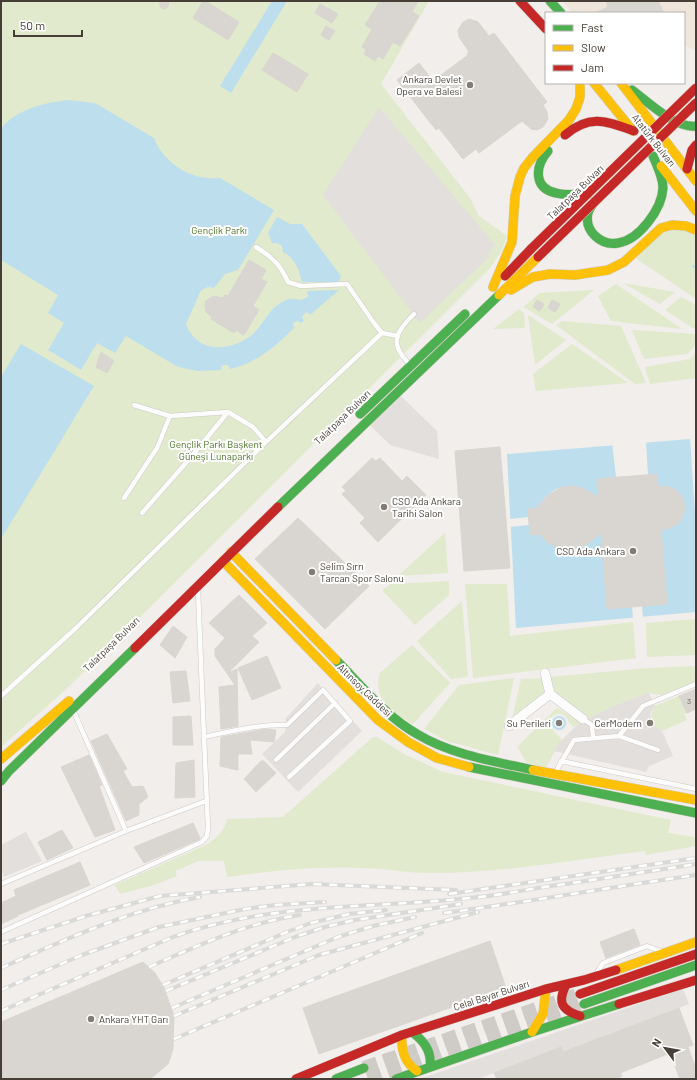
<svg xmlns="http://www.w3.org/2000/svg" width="697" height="1080" viewBox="0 0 697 1080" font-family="Barlow,sans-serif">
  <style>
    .commercial { fill: #f0e5db }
    .green { fill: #e1eacc }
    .parking { fill: #e3dfdc }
    .water { fill: #bcdeed; fill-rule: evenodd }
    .pier { fill: #f1eeeb }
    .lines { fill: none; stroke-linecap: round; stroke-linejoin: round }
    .stream { stroke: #bcdeed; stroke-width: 2.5 }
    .building { fill: #d9d6d2; stroke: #d9d5d1 }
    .primary-tunnel { stroke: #cfcbc7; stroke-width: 14; stroke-dasharray: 14 7; stroke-linecap: butt }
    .lane-casing { stroke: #cdcac7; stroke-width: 5.5 }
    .street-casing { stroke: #cdcac7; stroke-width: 10 }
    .fast-casing { stroke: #d0cac2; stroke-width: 10 }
    .slow-casing { stroke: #d0cac2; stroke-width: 10 }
    .jam-casing { stroke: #d0cac2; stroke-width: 10 }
    .lane { stroke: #fdfcfc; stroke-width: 4.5 }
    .street { stroke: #fdfcfc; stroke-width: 9 }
    .fast { stroke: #4caf50; stroke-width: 9 }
    .slow { stroke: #ffc107; stroke-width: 9 }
    .jam { stroke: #c62828; stroke-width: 9 }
    .rail-casing { stroke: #d9d9d8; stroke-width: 4 }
    .rail { stroke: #fff; stroke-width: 2.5; stroke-dasharray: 8; stroke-linecap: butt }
    .jam-bridge-casing { stroke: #d3c9b9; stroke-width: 10; stroke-linecap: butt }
    .jam-bridge { stroke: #c62828; stroke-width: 9 }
    .poi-dot { fill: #827c76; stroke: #fff; stroke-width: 1.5 }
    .labels { text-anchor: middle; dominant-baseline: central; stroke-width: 4; stroke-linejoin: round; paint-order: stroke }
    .number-label { font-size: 8px; fill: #6d665f }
    .poi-label { font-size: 10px; fill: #473f37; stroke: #fff; text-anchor: end }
    .street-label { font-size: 10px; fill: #473f37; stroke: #fff }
    .park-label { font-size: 10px; fill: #4f772b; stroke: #fff }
  </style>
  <rect width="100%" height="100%" fill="#f1eeeb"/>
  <path class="commercial" d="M562,1H696V51L686,46L684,47V13H573Z"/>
  <path class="green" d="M1,1H429L381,84L470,198L479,216L507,236L501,252L490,268L121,636L64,691L1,747Z
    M661,228L696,230V299L631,255Z
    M623,283L675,292L660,304Z
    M616,284L682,329L611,321L598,296Z
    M594,290L552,324L523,307L540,293Z
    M681,297L696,305V329L693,328L665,310Z
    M519,309L524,313L525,328L493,329Z
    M528,315L566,340L535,365Z
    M562,321L621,326L646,383L635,384L556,325Z
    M632,330L696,334V345L687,354L644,359Z
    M572,344L628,383L536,391L533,374Z
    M696,352V378L650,384L645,367L690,359Z
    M445,533L448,573L398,576Z
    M449,581V595L415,625L382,590L391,584Z
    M465,584H507L510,636L633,622L636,658L473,678Z
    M462,601L468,677L451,679L417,641Z
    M696,619V655L647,657L646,623Z
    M412,645L450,683L413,724C393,712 372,700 380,673Z
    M696,666V681L663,695L647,693L611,707L588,718L552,694L549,677L649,668Z
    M514,678L498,755L447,741L424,729L459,685Z
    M543,678L546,693L512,719L521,679Z
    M679,696L687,713L684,714L687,720L662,731C650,723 648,719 655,706Z
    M557,708L580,722L574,727C568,723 568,718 564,715C557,711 548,717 550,725C550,728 559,736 562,740L546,767L527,763L517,747Z
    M373,737H377L404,754L443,772L671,820L668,833L694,837L696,839V846L646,855L645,851C574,860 502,873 431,873C406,873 382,868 358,868C314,866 271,871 227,877L224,861H199L175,871L177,876L154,885L120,894L115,885L208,844C217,837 225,831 227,819L283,817Z"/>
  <path class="parking" d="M379,107L495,245L488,253L490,256L420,323L323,195Z
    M401,396L437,431L439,459L390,445L370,425Z
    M318,683L362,731L298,792L262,754L285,732L286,718Z
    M647,693H649L655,706L650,714L651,720L655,726L662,731L673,756L649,766L646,772L554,751L562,740L580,722L611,707Z
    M26,832L42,861L4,877L1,869V845Z
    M683,989L689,1004L563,1052L561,1047L478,1079H419Z"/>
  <path class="water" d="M272,1H287L231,93L220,86Z
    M69,100L94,103L100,106L154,138C164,164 192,181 220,178L274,210L238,270L225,274L214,288L208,287L201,290L186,324C197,355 233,352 254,333C262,325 267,314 275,307C279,304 284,300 289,299C296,298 299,303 309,296L307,293L308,291L339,290L310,315L307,312L304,314L302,317L304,321L301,323L298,321L294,322L293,325L294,328C276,346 255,364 230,369L228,365H225L222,366L221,370L198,371L178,367L126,336L115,353L97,343L81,370L48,350L64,323L48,313L58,295L1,260V128C19,108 44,103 69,100Z
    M277,217L290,224H302L341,276L339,282H302C299,269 295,258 283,252L282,246L277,243H272L268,233Z
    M21,344L94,386L1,539V377Z
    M690,439L696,526V612L516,628L507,454ZM657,474L658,487C692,483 694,529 661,529L667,604L607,609L601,527C596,532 592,540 587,544C570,558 543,545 537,527V534L530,535L528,509H535L537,511C548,483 579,477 599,501L597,479Z
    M552 723a7 7 0 1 1 14 0a7 7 0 1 1-14 0Z"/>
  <path class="pier" d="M646,440L648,475L616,477L612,443Z
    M528,517L529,525L509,527V519Z
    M642,604L643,618L633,619L632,605Z"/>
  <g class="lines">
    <path class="stream" d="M693,266L696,268"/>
  </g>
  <path class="building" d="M159,1H169L168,7L165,9L161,8Z
    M203,1H205L239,22L228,40L193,18Z
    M380,1H418L412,12L419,16L400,46L393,42L383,59L378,56L375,61L364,54L366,50L362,47L372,29L365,25Z
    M606,1H658L664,13H595L608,7Z
    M320,4L338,14L332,23L315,13Z
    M469,19L478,22L489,36L494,33L547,102L543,105L547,112L548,119L543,127L537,130L531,129L522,121L479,153L476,149L463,159L439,128L436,130L397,80L419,63L433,81L468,55L467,54L469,52L459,37L458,30L463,22Z
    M326,26L335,31L329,40L321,35Z
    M273,53L308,74L297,92L262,70Z
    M249,260L266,270L261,279L267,282L253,306L259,310L244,335L236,330L234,333L211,319L212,317L206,312L205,306L206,301L213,296L223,298L225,295L228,296Z
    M537,300L544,304L540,311L533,307Z
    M552,300L560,304L555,312L548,308Z
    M101,352L114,361L107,373L96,367Z
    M500,447L510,568L464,571L455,451Z
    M372,458L376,461L380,458L402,481L407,476L426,495L378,542L360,523L365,518L342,494L346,491L342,487Z
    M657,474L658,486L669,487L676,490L683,499L685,507L683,515L679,523L670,528L661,530L667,604L607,609L601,533L587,544L577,548L567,549L557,547L548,543L540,534L530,535L528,509L537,508L548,495L562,487L572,486L582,488L598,497L597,479Z
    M298,518L369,586L325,629L255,559Z
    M239,595L267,623L252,636L259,642L228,673L237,669L238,726L221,729L219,687L235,685L215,656V649L225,638L209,623Z
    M173,626L187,637L175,658L160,645Z
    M267,656L281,688L252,700L238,668Z
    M186,671L190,701L173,703L170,672Z
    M696,689V709L687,713L679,696Z
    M191,716L193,745H173V717Z
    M266,729L276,730L274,742L250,740L252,754H238V770L220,766L221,737Z
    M107,734L127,769L123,771L132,787L143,786L148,797L139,804V815L126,821L91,741Z
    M89,755L102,785L99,786L115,830L95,837L61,767Z
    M194,760L195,797L175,798L176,763Z
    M261,761H264L276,773L256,792L244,779Z
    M193,823L200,838V839L144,863L134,847Z
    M62,830L73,848L47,860L38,842Z
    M80,862L90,885L18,915V916L1,924V903L16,896L14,890Z
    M634,929L640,945L606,958L600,942Z
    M490,941L506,988L319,1054L303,1008Z
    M143,962L155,973L164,988L174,1016L173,1049L168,1064L150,1079H1V1022Z
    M679,1008L693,1045L688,1047L696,1069V1079H680L670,1053L620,1073L622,1076L615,1079H497L494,1073L561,1047L563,1052Z"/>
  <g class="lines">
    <path class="primary-tunnel" d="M364,1068L580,994
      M368,1079L584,1004"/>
    <defs>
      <path id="lane" d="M256,247C273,258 280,264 288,282L301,286L347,284L374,323L382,333L398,336
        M409,364C405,359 400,354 398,348C393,335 405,323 414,314
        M134,405L170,416L228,412L253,427L266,442
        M124,498L157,448L170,416
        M142,513L192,456L228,412
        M198,591L204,737C232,731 259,724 287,725L323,690L350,721L289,777
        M1,696L76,628L266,442L382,333
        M74,712L126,831
        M583,719L592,725L593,738
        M619,736L643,706L696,684
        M276,760L335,703
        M561,761L696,789
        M555,773L574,740L619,736L658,750
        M1,884L126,831L206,801
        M1,932L202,842L207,836L208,827L204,737
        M598,971L603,963L647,946L660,951"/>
      <path id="street" d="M550,694L583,719
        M509,726L550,694L545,673"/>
      <path id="fast" d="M550,1L561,13
        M632,90C648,102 676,129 696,126
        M548,151C535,166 533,188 556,193C566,196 578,194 588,194
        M594,202C592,206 589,209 588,213C584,231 601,246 618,243C639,240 662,209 663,188C663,177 657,166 653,156
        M360,414L465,314
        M278,507L499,295
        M336,660C361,685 385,716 417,734C452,755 493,761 533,770
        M469,767L696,813
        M1,781L9,771L135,648
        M584,1004L696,965
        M412,1032C424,1041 432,1051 430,1067
        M336,1079L364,1068
        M396,1079L532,1032L619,1004"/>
      <path id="slow" d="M594,83L633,131
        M621,83L696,181
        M661,166L696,211
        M493,287L512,242L515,196L520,177L524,168L532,158L569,120L576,109L580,97V83
        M511,290L533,277L550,274L575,275L608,270L624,262L661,228L672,225L686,226L696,230
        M499,295L538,257
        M231,552L336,660
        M223,561L378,720L408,742L437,758L469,767
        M1,759L69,701
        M533,770L696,800
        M616,970L696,942
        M532,1032L543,1014L546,989
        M402,1035C401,1050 404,1062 417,1071"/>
      <path id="jam" d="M520,1L546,29
        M565,135C590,114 606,121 634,131
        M687,169L692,150L696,145
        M505,276L531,249
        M135,648L278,507
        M566,985C557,1003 562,1010 580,1016
        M580,994L696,954
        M619,1004L696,980
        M296,1079L402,1035L546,989L584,980L616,970"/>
    </defs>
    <use href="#lane" class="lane-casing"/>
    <use href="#street" class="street-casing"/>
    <use href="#fast" class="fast-casing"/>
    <use href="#slow" class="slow-casing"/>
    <use href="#jam" class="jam-casing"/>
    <use href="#lane" class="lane"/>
    <use href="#street" class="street"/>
    <use href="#fast" class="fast"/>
    <use href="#slow" class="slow"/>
    <use href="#jam" class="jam"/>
    <defs>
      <path id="rail" d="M449,894L696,858
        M444,913C528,902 612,887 696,875
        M1,944L86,916L160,896L312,884L456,890
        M149,967C199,945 246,923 300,915
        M1,968C65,940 130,909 200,897
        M163,985L287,932L311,923L349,914L386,910
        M1,990L82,955L159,927L245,909L276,905L325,902
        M166,991L295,937L325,927L355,920L461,904
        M172,1008L338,937L373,926L415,917
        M1,1011L173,937C271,902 368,909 469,898C494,896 519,891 544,887C594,880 645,872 696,864
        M174,1016L319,955L478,912
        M174,1039L422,933"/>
    </defs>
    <use href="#rail" class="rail-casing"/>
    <use href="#rail" class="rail"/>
    <defs>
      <path id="jam-bridge" d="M531,249L696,88
        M538,257L696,103"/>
    </defs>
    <use href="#jam-bridge" class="jam-bridge-casing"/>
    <use href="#jam-bridge" class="jam-bridge"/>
  </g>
  <g class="poi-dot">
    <circle cx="470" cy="85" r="4"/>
    <circle cx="384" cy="507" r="4"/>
    <circle cx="633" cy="551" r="4"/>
    <circle cx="312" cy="572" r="4"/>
    <circle cx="559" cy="723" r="4"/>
    <circle cx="650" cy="723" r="4"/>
    <circle cx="91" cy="1019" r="4"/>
  </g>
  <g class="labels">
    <g class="number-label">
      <text x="689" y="701">3</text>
    </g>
    <g class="poi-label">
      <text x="462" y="79">Ankara Devlet<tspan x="462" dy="12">Opera ve Balesi</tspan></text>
      <text x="392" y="501" text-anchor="start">CSO Ada Ankara<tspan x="392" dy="12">Tarihi Salon</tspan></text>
      <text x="625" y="551">CSO Ada Ankara</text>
      <text x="320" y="566" text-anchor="start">Selim Sırrı<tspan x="320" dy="12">Tarcan Spor Salonu</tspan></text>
      <text x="551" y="723">Su Perileri</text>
      <text x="642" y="723">CerModern</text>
      <text x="99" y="1019" text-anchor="start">Ankara YHT Garı</text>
    </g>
    <g class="street-label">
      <text transform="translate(654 140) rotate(52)">Atatürk Bulvarı</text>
      <text transform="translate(575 192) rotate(-44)">Talatpaşa Bulvarı</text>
      <text transform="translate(342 417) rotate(-44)">Talatpaşa Bulvarı</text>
      <text transform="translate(111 644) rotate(-44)">Talatpaşa Bulvarı</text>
      <text transform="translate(365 690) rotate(44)">Altınsoy Caddesi</text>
      <text transform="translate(491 995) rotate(-18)">Celal Bayar Bulvarı</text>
    </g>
    <g class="park-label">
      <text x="219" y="230">Gençlik Parkı</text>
      <text x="216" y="444">Gençlik Parkı Başkent<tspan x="216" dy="12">Güneşi Lunaparkı</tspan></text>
    </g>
  </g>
  <rect width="697" height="1080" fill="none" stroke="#473f37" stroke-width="4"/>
  <rect x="545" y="12" width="140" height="72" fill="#ffffff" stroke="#b5b2af"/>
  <rect x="553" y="25" width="20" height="6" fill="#4caf50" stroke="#b5b2af"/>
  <text x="581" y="32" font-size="12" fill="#473f37">Fast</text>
  <rect x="553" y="45" width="20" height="6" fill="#ffc107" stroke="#b5b2af"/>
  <text x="581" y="52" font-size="12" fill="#473f37">Slow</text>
  <rect x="553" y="65" width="20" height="6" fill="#c62828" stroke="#b5b2af"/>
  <text x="581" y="72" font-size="12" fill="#473f37">Jam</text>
  <g transform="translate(665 1048) rotate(302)" stroke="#ffffff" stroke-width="3" paint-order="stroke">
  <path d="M0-3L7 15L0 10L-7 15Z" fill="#473f37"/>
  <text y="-6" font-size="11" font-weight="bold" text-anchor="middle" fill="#473f37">N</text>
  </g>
  <path d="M14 30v6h68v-6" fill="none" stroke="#473f37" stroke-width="2"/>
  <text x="20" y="30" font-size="12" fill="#473f37" stroke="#ffffff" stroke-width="3" paint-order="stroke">50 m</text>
</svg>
